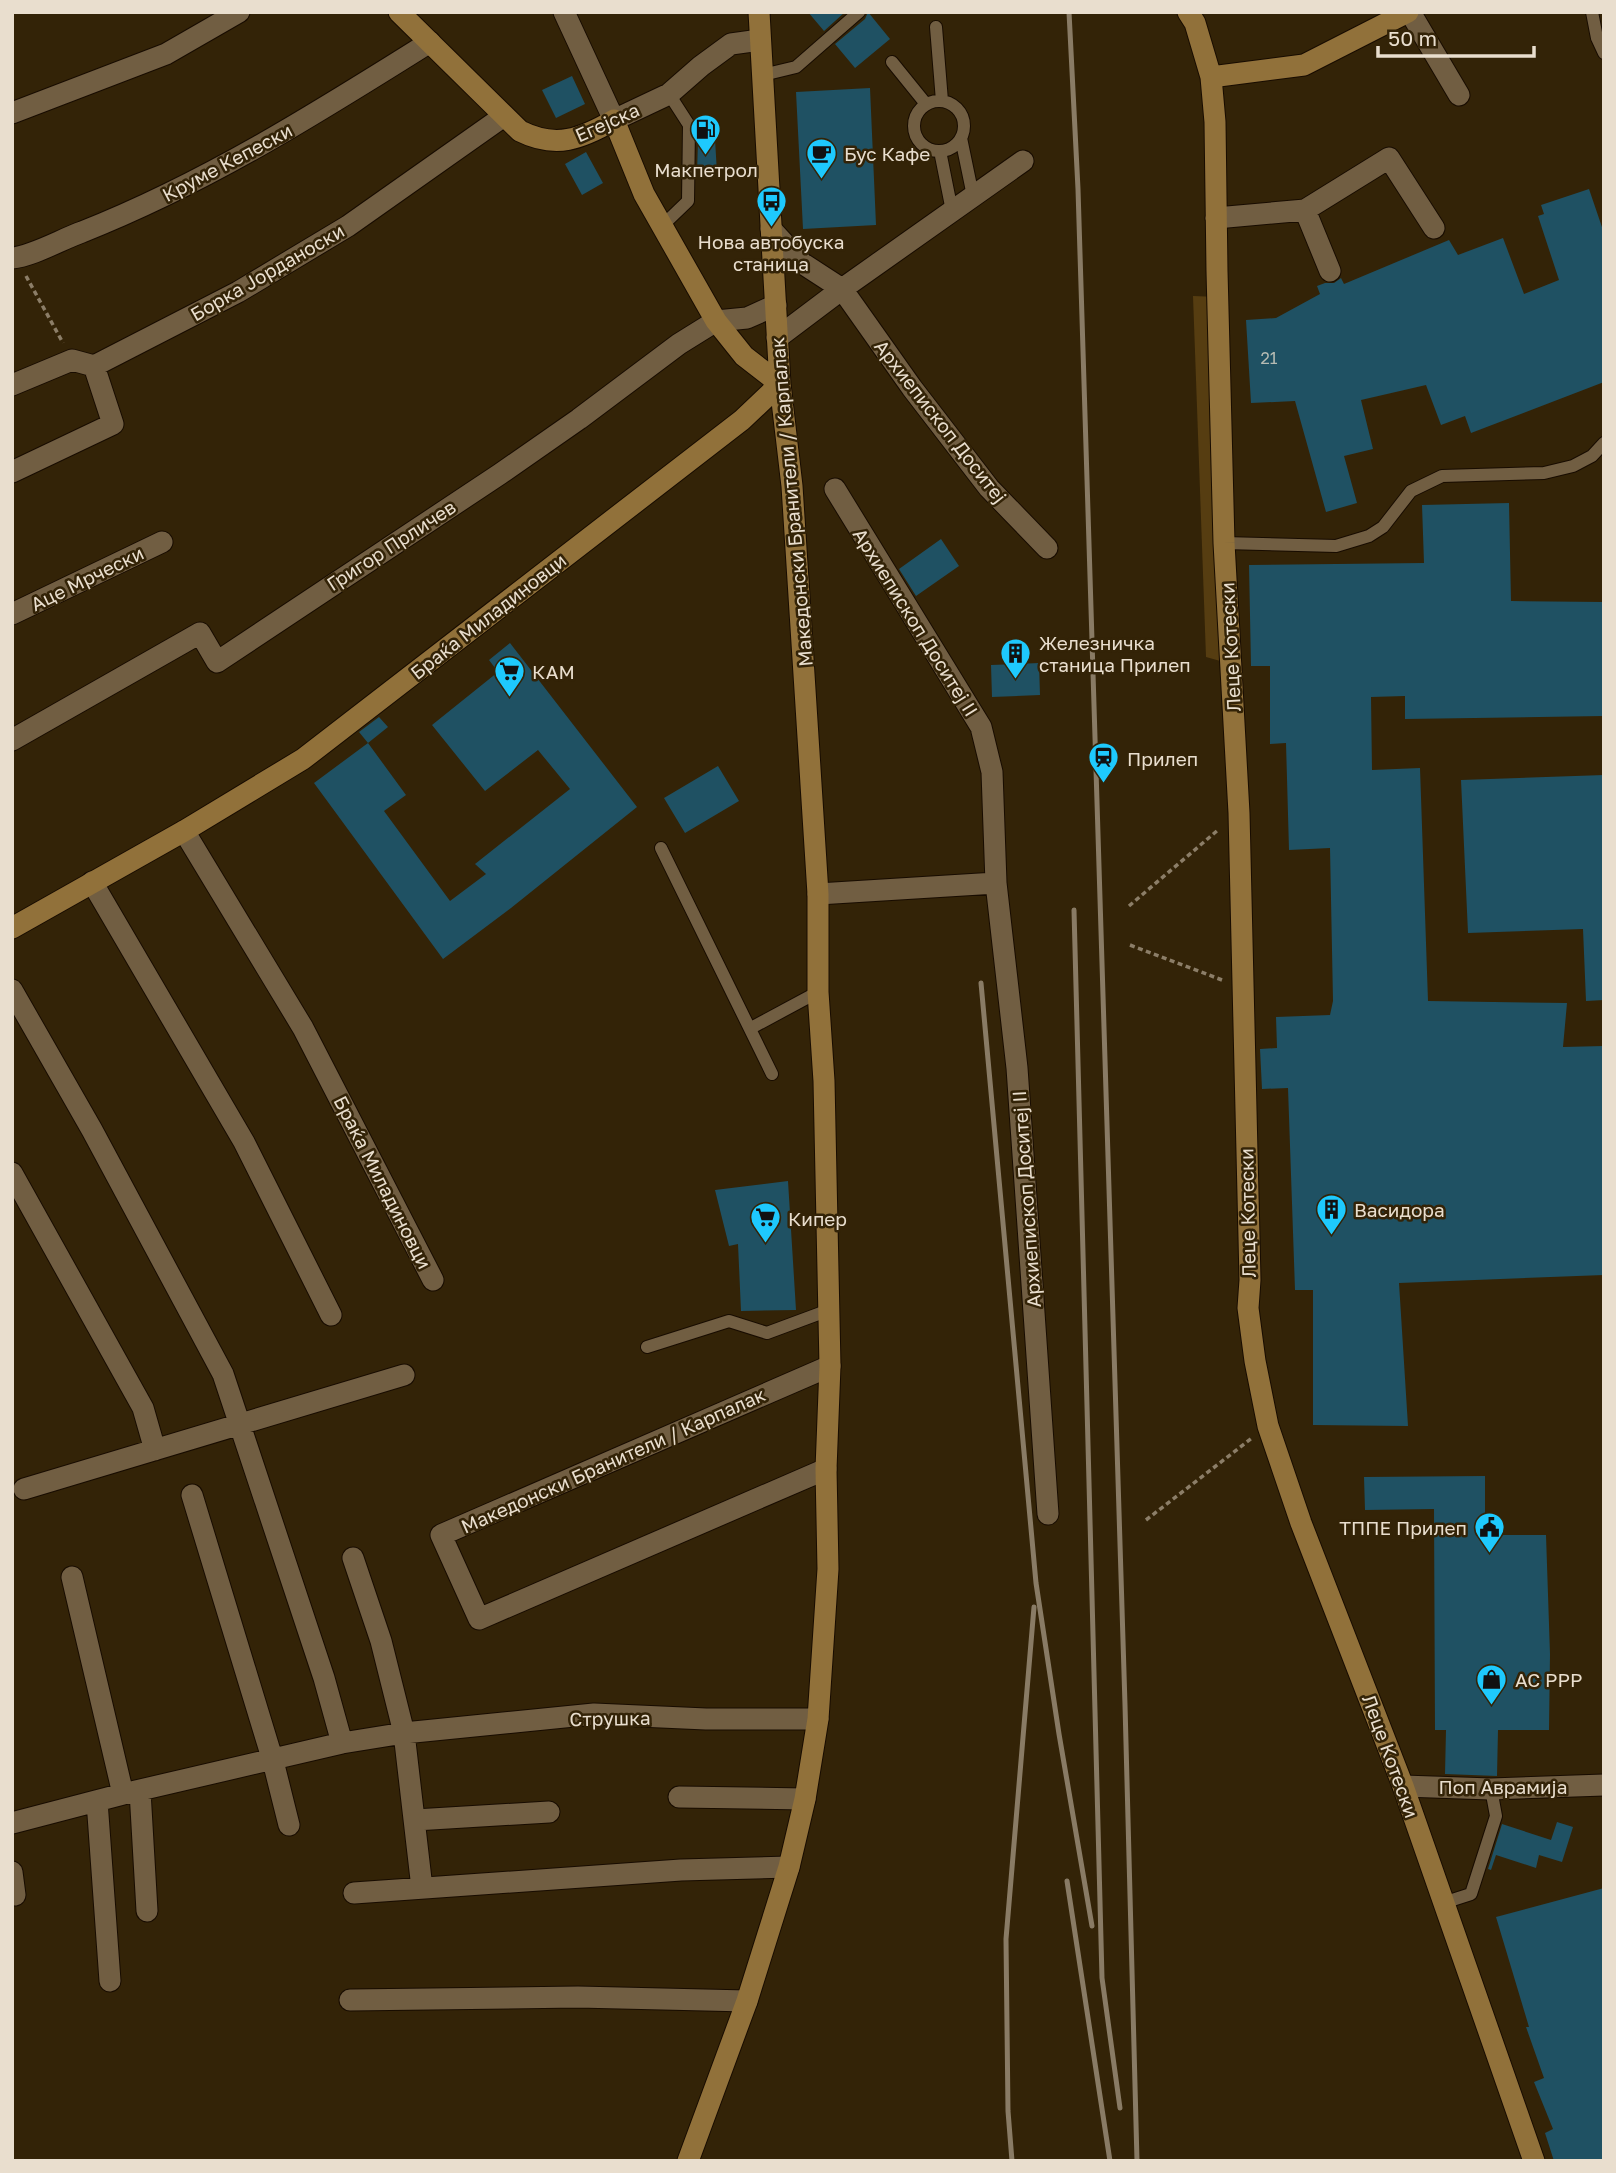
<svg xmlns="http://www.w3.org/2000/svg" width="1616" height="2173" viewBox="0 0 1616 2173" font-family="'Golos Text',sans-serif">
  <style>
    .green { fill: #563d11 }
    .building { fill: #1f5163 }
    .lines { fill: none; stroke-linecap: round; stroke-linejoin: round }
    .lane-casing { stroke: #180c00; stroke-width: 14 }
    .street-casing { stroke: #180c00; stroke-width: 23 }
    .secondary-casing { stroke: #180c00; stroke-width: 23 }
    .path { stroke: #8c7e68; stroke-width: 3.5; stroke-dasharray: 5 3.5; stroke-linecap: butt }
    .lane { stroke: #715e42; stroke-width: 12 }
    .street { stroke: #715e42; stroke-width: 21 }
    .secondary { stroke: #91713a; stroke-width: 21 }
    .rail { stroke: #897b65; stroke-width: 5 }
    .labels { text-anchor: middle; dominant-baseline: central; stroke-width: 5; stroke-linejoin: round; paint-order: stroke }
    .number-label { font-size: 16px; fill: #b6bbb3 }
    .street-label { font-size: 19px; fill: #e9dece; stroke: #332307 }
    .poi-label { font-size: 19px; fill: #e9dece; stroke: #332307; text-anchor: start }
  </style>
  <rect width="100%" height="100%" fill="#332307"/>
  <path class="green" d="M1193,296L1218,297L1231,664L1206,657Z"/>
  <path class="building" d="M808,12H845L824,31Z
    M868,12L890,39L855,68L835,44L865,19Z
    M572,76L585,104L556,118L542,90Z
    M870,88L876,225L803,229L796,92Z
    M715,139L717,173L697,174L698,140Z
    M586,152L603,183L582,195L565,164Z
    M1589,189L1604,233V382L1471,433L1465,416L1441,425L1426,385L1361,400L1373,449L1344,456L1357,503L1326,512L1295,401L1251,403L1246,320L1276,318L1320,294L1317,286L1325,283H1334L1341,278L1344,284L1449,240L1458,255L1503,238L1524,294L1559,280L1538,216L1544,214L1541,205Z
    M1509,503L1511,601L1604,602V716L1405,719V696L1371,697L1372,770L1420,768L1428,1001L1567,1003L1563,1047L1604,1046V1275L1399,1283L1408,1426L1313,1425V1290H1295L1288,1088L1262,1089L1260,1049L1277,1048L1276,1017L1330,1015L1333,1001L1330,848L1289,850L1286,743L1270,744V666H1251L1249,565L1424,563L1422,505Z
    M941,539L959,566L916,596L899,569Z
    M510,643L637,807L511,908L443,959L314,783L368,743L406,795L384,811L450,901L486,874L475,864L570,789L538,750L485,791L432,725L498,672L489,660Z
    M1039,663L1040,695L992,697L991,665Z
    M379,717L388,727L368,743L359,732Z
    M718,766L739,801L685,833L664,798Z
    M1604,775V1000L1586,1001L1583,929L1468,933L1461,780Z
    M788,1181L796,1310L741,1311L738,1244L729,1246L715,1190Z
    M1485,1476V1535H1546L1550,1654L1549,1730H1498L1497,1776L1445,1774L1446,1730H1435L1434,1509L1365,1510L1364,1477Z
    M1557,1822L1573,1827L1562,1862L1539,1855L1536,1868L1496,1855L1491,1870L1488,1869L1502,1824L1551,1840Z
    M1604,1888V2161H1554L1545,2133L1553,2129L1534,2082L1544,2078L1526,2027H1529L1496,1917Z"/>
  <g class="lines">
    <defs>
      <path id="lane" d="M1592,12L1597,38L1604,53
        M936,27L942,101
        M892,62L926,104
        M763,75L796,67L859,12
        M914 126a25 25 0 1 1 50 0a25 25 0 1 1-50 0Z
        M961,138L973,196
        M940,151L952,211
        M662,226L688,201L689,125L669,94
        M1224,543L1336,546L1369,536L1383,527L1411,491L1442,476L1544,473L1573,466L1592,456L1604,443
        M661,848L772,1074
        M751,1028L818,992
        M647,1347L729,1321L767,1333L829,1310
        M1443,1903L1471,1894L1496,1816L1491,1789"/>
      <path id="street" d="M564,12L614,120L669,94L701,66L731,44L760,40
        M1410,12L1459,95
        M12,113L166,54L239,12
        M1305,210L1330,271
        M1216,218L1305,210L1389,158L1434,228
        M771,229L802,263L842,289L912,388L989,488L1047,548
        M12,258C33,256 62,239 82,232C206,183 317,113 430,42
        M777,338L842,289L1023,161
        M12,385L72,360L94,366L238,292L348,226L504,116
        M12,472L113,424L94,366
        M835,489L981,727L992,772L996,883L1017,1068L1048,1514
        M12,614L162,542
        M12,740L200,633L217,662L500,474L579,419L679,344L716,321L747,318L776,305
        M184,831L303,1028L433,1280
        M92,882L244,1142L331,1315
        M818,894L996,883
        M12,990L92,1130L223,1374L324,1678L342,1743
        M12,1173L143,1408L155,1450
        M826,1469L479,1619L441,1535L830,1366
        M24,1489L404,1375
        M192,1495L273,1761L289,1825
        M353,1558L381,1641L404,1733L422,1888
        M72,1577L123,1794
        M1403,1786L1491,1789L1604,1785
        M140,1791L147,1911
        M679,1797L805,1799
        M97,1801L110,1981
        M415,1820L549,1812
        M12,1823L123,1794L342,1743L404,1733L594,1714L706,1719H818
        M12,1872L15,1895
        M354,1893L681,1870L789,1867
        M350,2000L578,1997L747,2001"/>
      <path id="secondary" d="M399,12L520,131C556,149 581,139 614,120L644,194L716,321L744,356L780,384
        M1188,12L1195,23L1211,77L1215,122L1217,271L1224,543L1239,813L1250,1280L1248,1308L1255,1361L1268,1426L1301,1523L1403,1786L1534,2161
        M1211,77L1304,65L1408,12
        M12,928L184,831L303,759L742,420L780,384
        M688,2161L747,2001L789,1867L805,1799L818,1719L828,1569L826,1469L830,1366L824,1081L818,992V894L792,486L780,384L759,12"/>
    </defs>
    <use href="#lane" class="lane-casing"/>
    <use href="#street" class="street-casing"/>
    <use href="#secondary" class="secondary-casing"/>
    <path class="path" d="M26,276L63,343
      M1129,906L1218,830
      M1130,945L1222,980
      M1146,1520L1252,1438"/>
    <use href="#lane" class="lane"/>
    <use href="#street" class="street"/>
    <use href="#secondary" class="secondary"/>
    <path class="rail" d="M1069,12L1078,189L1125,1705L1137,2161
      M1074,910L1102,1978L1120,2108
      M981,983L1036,1583L1059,1734L1092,1926
      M1067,1881L1110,2161
      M1012,2161L1008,2111L1006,1939L1034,1607"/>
  </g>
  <defs>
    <symbol id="fuel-pin" viewBox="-11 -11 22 30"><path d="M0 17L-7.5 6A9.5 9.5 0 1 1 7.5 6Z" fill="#1ec9fd" stroke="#332307"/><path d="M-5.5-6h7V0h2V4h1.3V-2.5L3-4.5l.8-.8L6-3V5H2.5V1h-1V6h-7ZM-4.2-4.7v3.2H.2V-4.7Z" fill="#111"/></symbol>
    <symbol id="cafe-pin" viewBox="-11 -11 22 30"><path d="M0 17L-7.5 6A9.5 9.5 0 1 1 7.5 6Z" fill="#1ec9fd" stroke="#332307"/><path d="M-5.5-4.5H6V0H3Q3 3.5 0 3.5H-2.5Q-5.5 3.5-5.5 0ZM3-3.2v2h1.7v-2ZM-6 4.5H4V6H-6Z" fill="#111"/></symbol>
    <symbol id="bus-pin" viewBox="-11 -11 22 30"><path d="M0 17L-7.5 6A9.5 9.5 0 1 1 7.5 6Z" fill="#1ec9fd" stroke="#332307"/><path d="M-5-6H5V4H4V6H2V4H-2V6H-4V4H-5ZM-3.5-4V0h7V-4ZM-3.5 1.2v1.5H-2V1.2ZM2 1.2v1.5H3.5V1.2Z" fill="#111"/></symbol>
    <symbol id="building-pin" viewBox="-11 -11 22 30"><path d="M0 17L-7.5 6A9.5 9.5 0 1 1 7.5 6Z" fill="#1ec9fd" stroke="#332307"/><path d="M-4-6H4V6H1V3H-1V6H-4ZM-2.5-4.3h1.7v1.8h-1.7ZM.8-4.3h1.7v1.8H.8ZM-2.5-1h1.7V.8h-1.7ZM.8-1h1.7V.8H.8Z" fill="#111"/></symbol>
    <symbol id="supermarket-pin" viewBox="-11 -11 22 30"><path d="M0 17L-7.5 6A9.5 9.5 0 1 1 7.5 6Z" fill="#1ec9fd" stroke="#332307"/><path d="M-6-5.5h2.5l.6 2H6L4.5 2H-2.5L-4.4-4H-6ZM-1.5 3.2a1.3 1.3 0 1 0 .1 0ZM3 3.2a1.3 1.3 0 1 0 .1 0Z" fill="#111"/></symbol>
    <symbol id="station-pin" viewBox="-11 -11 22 30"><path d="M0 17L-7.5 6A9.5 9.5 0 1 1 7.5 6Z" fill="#1ec9fd" stroke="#332307"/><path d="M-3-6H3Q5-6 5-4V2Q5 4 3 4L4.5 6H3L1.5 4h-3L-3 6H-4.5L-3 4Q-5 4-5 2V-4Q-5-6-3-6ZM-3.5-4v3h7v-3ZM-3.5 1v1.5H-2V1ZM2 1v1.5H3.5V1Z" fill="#111"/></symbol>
    <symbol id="civic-pin" viewBox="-11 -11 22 30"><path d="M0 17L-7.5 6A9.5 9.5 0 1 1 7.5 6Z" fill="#1ec9fd" stroke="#332307"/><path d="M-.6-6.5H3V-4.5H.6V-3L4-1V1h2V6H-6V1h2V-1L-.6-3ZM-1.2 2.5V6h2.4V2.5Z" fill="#111"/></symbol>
    <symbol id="shop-pin" viewBox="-11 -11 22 30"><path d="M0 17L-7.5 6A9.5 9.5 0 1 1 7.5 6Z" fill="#1ec9fd" stroke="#332307"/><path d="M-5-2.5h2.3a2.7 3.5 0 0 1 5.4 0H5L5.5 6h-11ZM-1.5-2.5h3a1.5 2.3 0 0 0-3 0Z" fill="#111"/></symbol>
  </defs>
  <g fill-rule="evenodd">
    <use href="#fuel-pin" x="688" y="112" width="35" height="47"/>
    <use href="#cafe-pin" x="804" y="136" width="35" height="47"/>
    <use href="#bus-pin" x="754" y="184" width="35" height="47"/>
    <use href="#building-pin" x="998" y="636" width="35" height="47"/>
    <use href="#supermarket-pin" x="492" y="654" width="35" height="47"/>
    <use href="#station-pin" x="1086" y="740" width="35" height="47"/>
    <use href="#building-pin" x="1314" y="1192" width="35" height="47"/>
    <use href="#supermarket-pin" x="748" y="1200" width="35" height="47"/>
    <use href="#civic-pin" x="1472" y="1510" width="35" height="47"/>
    <use href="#shop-pin" x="1474" y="1662" width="35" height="47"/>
  </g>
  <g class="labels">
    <g class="number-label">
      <text x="1269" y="358">21</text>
    </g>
    <g class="street-label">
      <text transform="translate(607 122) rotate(-24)">Егејска</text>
      <text transform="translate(227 162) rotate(-28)">Круме Кепески</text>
      <text transform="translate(267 272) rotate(-30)">Борка Јорданоски</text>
      <text transform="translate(941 421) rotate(52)">Архиепископ Доситеј</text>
      <text transform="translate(791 502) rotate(-95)">Македонски Бранители / Карпалак</text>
      <text transform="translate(391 545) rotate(-33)">Григор Прличев</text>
      <text transform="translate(87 578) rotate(-26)">Аце Мрчески</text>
      <text transform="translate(488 616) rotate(-38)">Браќа Миладиновци</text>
      <text transform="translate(916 622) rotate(58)">Архиепископ Доситеј II</text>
      <text transform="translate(1230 647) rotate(-93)">Леце Котески</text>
      <text transform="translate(383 1182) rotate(63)">Браќа Миладиновци</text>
      <text transform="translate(1026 1199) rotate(-94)">Архиепископ Доситеј II</text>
      <text transform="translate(1247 1213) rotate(-91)">Леце Котески</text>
      <text transform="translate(613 1460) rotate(-24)">Македонски Бранители / Карпалак</text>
      <text transform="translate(610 1718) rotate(-1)">Струшка</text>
      <text transform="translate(1391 1756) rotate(70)">Леце Котески</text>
      <text x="1503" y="1786">Поп Аврамија</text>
    </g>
    <g class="poi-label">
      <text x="844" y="153">Бус Кафе</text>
      <text x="706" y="169" text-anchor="middle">Макпетрол</text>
      <text x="771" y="241" text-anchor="middle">Нова автобуска<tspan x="771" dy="22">станица</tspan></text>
      <text x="1039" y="642">Железничка<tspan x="1039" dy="22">станица Прилеп</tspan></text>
      <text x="532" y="671">КАМ</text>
      <text x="1127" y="758">Прилеп</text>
      <text x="1354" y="1209">Васидора</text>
      <text x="788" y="1218">Кипер</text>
      <text x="1467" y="1527" text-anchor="end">ТППЕ Прилеп</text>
      <text x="1515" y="1679">АС РРР</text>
    </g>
  </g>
  <rect width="1616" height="2173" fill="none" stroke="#e9dece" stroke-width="28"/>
  <path d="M1378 46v10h156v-10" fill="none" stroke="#e9dece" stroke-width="3.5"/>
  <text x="1388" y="46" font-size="21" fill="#e9dece" stroke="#332307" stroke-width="5" paint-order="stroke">50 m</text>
</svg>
